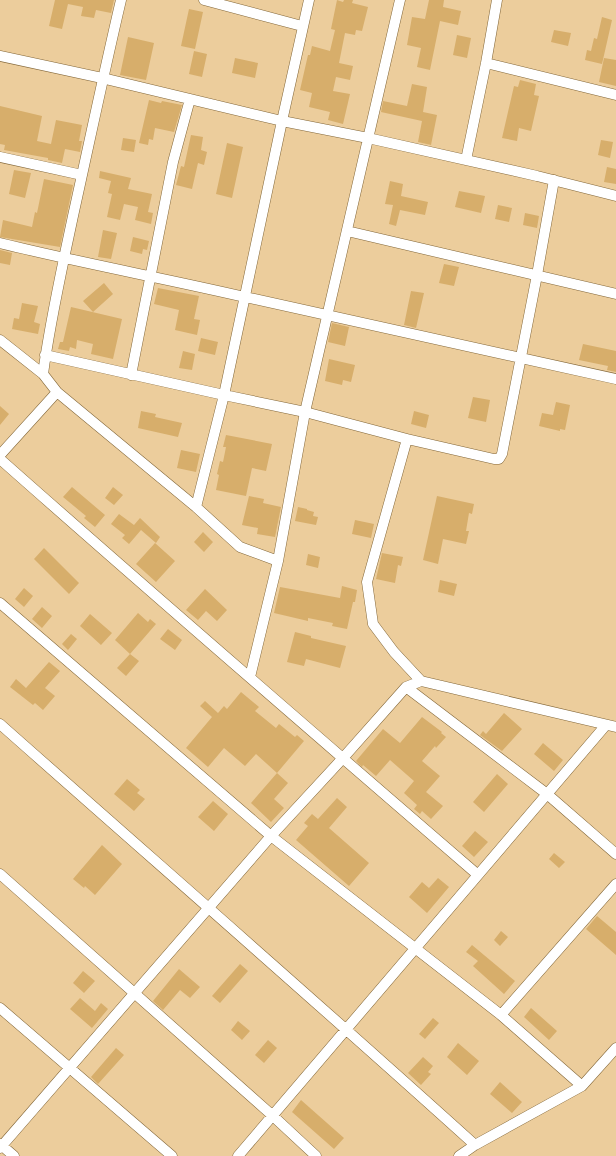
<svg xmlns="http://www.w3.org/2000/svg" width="616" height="1156" viewBox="0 0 616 1156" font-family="Inter,sans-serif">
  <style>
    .building { fill: #d7ae6b }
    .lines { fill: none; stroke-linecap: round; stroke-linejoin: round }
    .street-casing { stroke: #836739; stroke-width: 11 }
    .street { stroke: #fff; stroke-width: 10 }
  </style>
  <rect width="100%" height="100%" fill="#eccd9c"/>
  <path class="building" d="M55,0H114L111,13L96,10L94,18L81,16L83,7L68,4L62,29L49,26Z
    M337,0L343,2L344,0H353L352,3L368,7L362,31L356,30L355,35L345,33L339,63L353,66L350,80L336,77L333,91L350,94L343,124L328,120L330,112L309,107L312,93L300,90L308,55H310L312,46L330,51L335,30L331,29Z
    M429,0H444L443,7L461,11L458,25L440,21L430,70L417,67L421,48L407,45L412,17L425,19Z
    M189,9L203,12L195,49L181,46Z
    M602,17L612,20L602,64L585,60L587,50L591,51L594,38L597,39Z
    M554,30L571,33L568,46L551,42Z
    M457,35L471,38L467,58L453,55Z
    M128,37L154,43L146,80L120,75Z
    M194,51L207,54L202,77L189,74Z
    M235,58L258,63L255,78L232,73Z
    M604,58L616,60V86L599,82Z
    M520,80L536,84L534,95L539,96L531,131L519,128L517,141L502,138L514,86L518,87Z
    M412,84L427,87L423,112L437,115L431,145L418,142L422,121L381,112L383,101L407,106Z
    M149,100L161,103L162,101L182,105L174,132L155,128L153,140L149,139L148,145L139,143Z
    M0,106L42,116L37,141L51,144L56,120L82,125L79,141H82L80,152L65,149L62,163L48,160V158L4,150L5,145L0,144Z
    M191,135L203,137L201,150L207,152L204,165L198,163L192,189L176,185L181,166L184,167Z
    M123,138L136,140L134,152L121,150Z
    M601,140L613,142L610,158L598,155Z
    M227,143L243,147L232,198L216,194Z
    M607,167L616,169V184L604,182Z
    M14,170L31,173L25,198L9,194Z
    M100,171L131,178L128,189L152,194L148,212L153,213L151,224L135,220L138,207L124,204L120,220L107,217L112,194L108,193L111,181L99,178Z
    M44,179L73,185L60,247L0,237L3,220L32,227L35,212L37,213Z
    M390,181L403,184L401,196L428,202L425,215L400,210L396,226L389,224L393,205L385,204Z
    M459,191L485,196L481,213L455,207Z
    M498,205L512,208L509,222L495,219Z
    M525,213L539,216L537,228L523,225Z
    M103,230L117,233L111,259L98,257Z
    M133,237L149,241L147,250L143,249L142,254L130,251Z
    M0,250L12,253L10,265L0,263Z
    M444,264L459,267L454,286L439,283Z
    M104,283L113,294L93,312L83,301Z
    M158,288L199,296L194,319L200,320L197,335L175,330L179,310L154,304Z
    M411,291L424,293L416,328L404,325Z
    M22,303L38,306L34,322L40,324L38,334L12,329L14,318L19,319Z
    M71,307L122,319L113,359L91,354L93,344L77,340L76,349L70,347L69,351L58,349L60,342H63Z
    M332,323L349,327L345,346L328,342Z
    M201,338L218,342L215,355L198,351Z
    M583,344L616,351V372L607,370L608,366L579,360Z
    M183,351L195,354L192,370L179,368Z
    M329,359L355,365L351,382L343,380L342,385L325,381Z
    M473,397L490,400L486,422L468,418Z
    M556,402L570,405L565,430L560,429V431L539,426L542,413L553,415Z
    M0,406L9,414L0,425Z
    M141,411L156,414L155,417L182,423L178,437L138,428Z
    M414,411L429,415L426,428L411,424Z
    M226,435L272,444L266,471L252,468L246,496L216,490L219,475L217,474L220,461L223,462L226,447H223Z
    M181,450L200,454L196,472L177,468Z
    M72,487L105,515L95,527L84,518L86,516L63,497Z
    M113,487L123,495L114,505L105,498Z
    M249,496L264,499L263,503L281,507L275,537L257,534L258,528L242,525Z
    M437,496L474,504L472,514L469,513L466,531H469L466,544L443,539L438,564L423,560Z
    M298,507L307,509V510L314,512L313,516L318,517L316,525L295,521Z
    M119,514L134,525L140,518L160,537L156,543L141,530L129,544L122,538L125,535L111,524Z
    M355,520L374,524L371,538L352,534Z
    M203,532L213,542L204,552L194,542Z
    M155,543L175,561L156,582L136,564Z
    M44,548L79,583L69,594L34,559Z
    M382,553L403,557L401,566L398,565L395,583L376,579Z
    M308,554L320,557L318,568L306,565Z
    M440,580L457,584L454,596L438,592Z
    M342,586L357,590L355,602H353L347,629L332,626L333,623L308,618V621L274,613L280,587L340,598Z
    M24,588L33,596L24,607L15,599Z
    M205,589L227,610L217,621L206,611L198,620L186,610Z
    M42,607L52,616L42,628L32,619Z
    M138,613L148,622L150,619L156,624L130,654L115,640Z
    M90,614L112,633L101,645L80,626Z
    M168,629L182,640L175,650L160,639Z
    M295,632L311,636V638L346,646L340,668L306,659L304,666L287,662Z
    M71,634L77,639L68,650L62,644Z
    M130,654L139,661L126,676L117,668Z
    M49,662L60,671L45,688L55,696L43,710L35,703L33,705L10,687L16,679L26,688Z
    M241,692L259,707L255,711L276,728L279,724L295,737L297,735L304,741L277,773L256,754L245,766L224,748L208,767L186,748L212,717L200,706L205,701L218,713L224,706L227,709Z
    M504,713L522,729L502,751L480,735L483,731L486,734Z
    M422,717L442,732L441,733L446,737L436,748L435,746L422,761L440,776L426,792L443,806L431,819L422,811L420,814L414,809L417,805L404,793L414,781L390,760L376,776L363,765L362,767L356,761L383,729L400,743Z
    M543,743L563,760L554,771L534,754Z
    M277,773L288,783L274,799L284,808L271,822L251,803Z
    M497,774L508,784L484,812L473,802Z
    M127,779L140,790L137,793L145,799L134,811L114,794Z
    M337,798L347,807L329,828L369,863L349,886L296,840L308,826L304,823L312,814L318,819Z
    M213,801L228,814L214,831L198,817Z
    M475,831L488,842L474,857L462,846Z
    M102,845L122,864L95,895L85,886L84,888L73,879Z
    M554,853L565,862L559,868L549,859Z
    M438,878L449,887L427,913L409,897L422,882L429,888Z
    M597,916L616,932V955L586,929Z
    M501,931L508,937L500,946L494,940Z
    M472,945L515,981L504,994L473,966L478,961L466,952Z
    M240,964L248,971L220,1003L212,996Z
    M179,969L200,987L190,998L180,990L163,1010L153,1001Z
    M83,971L95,981L84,993L73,983Z
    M80,998L95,1011L101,1003L108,1009L92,1028L70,1009Z
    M531,1008L557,1031L549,1040L524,1017Z
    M433,1018L439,1023L425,1039L419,1034Z
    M238,1021L250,1031L242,1040L231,1030Z
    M268,1040L277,1048L264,1063L255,1055Z
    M458,1043L479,1061L467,1075L447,1057Z
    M116,1048L124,1055L98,1084L91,1077Z
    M423,1057L433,1066L428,1072L431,1074L421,1085L408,1073Z
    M500,1082L522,1102L512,1113L490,1094Z
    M301,1100L344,1138L334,1149L292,1112Z"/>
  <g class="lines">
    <defs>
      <path id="street" d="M204,0L302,26
        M0,56L102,78L282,121L368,138L537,176L616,196
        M486,63L616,95
        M0,157L82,175
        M466,160L486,63L497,0
        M347,231L616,294
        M0,243C81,263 163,278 245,297C368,325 492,352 616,379
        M0,340L43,374L57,392L196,507L240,547L278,561
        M45,355L224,395L305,412L407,439L494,459H499L502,454L537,275L554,180
        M43,374C50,321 62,268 73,216C89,144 104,72 121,0
        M131,375L173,162L190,99
        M407,439L367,582L373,624L394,652L421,681
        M0,455L57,392
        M0,459C158,599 318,737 478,875
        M196,507L224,395L282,121L309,0
        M0,603L271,836L501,1015L582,1086
        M250,677L278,561L305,412L400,0
        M406,687L547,794L616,854
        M0,724C158,864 318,1003 475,1145
        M0,874L273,1116L316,1156
        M0,1008L172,1156
        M501,1015L616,884
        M0,1144L14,1156
        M0,1148L271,836L343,758L406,687L421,681L616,727
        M238,1156L606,725
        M459,1156L475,1145L582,1086L616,1048"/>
    </defs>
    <use href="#street" class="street-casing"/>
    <use href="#street" class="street"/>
  </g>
</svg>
